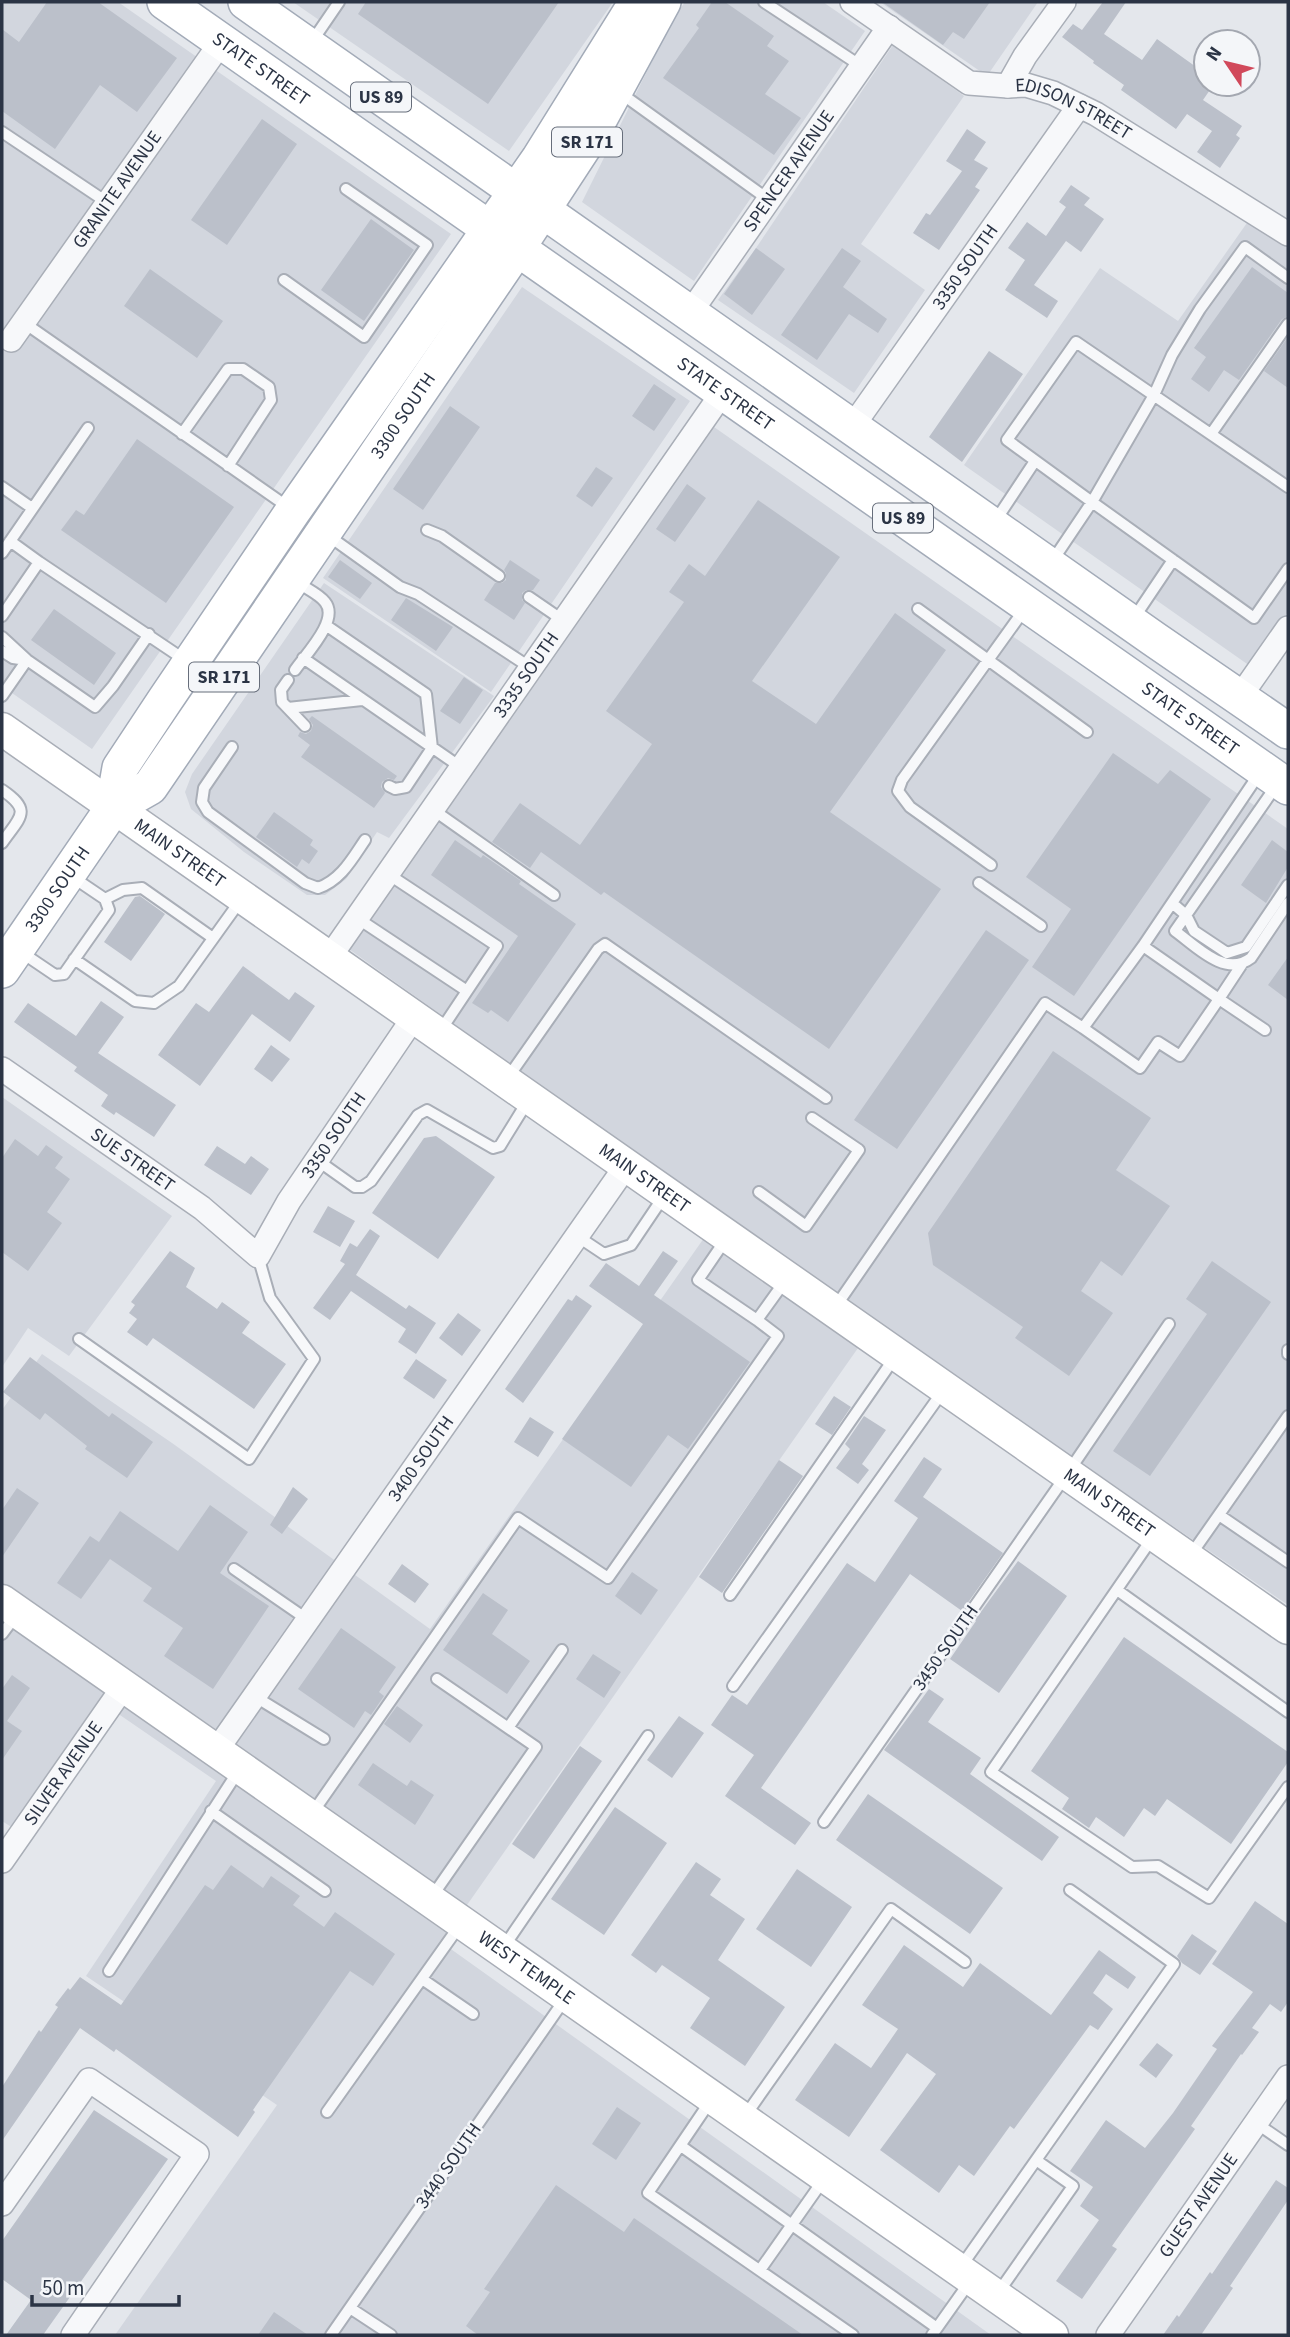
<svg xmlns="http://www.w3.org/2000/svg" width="1290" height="2337" viewBox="0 0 1290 2337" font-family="'Source Sans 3',sans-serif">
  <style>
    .built { fill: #d2d6de }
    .building { fill: #bbc0ca }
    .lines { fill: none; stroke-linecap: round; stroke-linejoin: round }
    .lane-casing { stroke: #a9aeb7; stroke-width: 14 }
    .street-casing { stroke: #a9aeb7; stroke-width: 26 }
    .secondary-casing { stroke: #a9aeb7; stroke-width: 35 }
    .primary-casing { stroke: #a3abb8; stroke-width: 38 }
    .lane { stroke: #f7f8fa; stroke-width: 10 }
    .street { stroke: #f7f8fa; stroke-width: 23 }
    .secondary { stroke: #fff; stroke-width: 32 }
    .primary { stroke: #fff; stroke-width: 35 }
    .labels { text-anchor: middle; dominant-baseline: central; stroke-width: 5; stroke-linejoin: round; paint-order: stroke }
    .shield { fill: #f4f6f9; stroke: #676e7b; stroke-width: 2 }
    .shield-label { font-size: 18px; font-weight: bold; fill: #2b3445 }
    .street-label { font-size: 19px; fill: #2b3445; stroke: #f4f6f9 }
  </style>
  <rect width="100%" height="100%" fill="#e4e7ec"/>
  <path class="built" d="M2,2H118L451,234L92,749L2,686Z
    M293,2H613L509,151Z
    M685,2H823L865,31L694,281L582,202L673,19Z
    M880,2H1038L987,76Z
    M893,45L964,96L861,244L925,290L854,393L718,300L756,248Z
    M1249,220L1288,246V612L1250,666L964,465L1100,268L1178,321Z
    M522,287L690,401L491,692L323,578Z
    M714,427L1288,829V1605L787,1261L346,947Z
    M324,583L494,696L389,838L377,832L346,879L325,895H307L244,852L191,809L185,792L192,774Z
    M2,1097L172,1216L69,1356L28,1328L2,1367Z
    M704,1238L858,1348L441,1942L991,2335H115L277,2105L86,1976L216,1781L101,1702L13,1828L2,1821V1410L42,1354L172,1443L430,1629Z"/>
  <path class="building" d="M47,2H98L177,58L137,112L100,85L55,149L2,111V29L19,42Z
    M366,2H559L488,104L358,14Z
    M712,2H725L774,36L767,46L789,61L765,94L801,118L774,155L663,78L699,28L696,25Z
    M882,2H990L964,39L953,32L943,45Z
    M1103,2H1126L1104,34L1142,60L1157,39L1206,74V84H1214L1203,100L1242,126L1236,135L1240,138L1220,168L1197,152L1212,131L1187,114L1176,129L1121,90L1124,85L1093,63L1094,61L1062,37L1073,24L1082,30Z
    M262,119L297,144L227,245L191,220Z
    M967,129L986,142L974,160L988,168L975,187L980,190L939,250L913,233L926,213L930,215L962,171L946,161Z
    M1071,185L1090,198L1084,205L1104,219L1081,252L1066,241L1034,285L1058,301L1047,318L1005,290L1025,260L1008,248L1027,222L1046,236L1066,207L1059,202Z
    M371,219L414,250L364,321L321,290Z
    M756,248L785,269L752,315L724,294Z
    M842,248L861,261L843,287L887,319L878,333L849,314L817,360L781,335Z
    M1252,267L1288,293V316L1282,319L1239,380L1224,370L1209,392L1191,379L1206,357L1194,348Z
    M150,269L223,321L197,358L124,306Z
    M1288,337V388L1264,371Z
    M989,351L1023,374L962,462L929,437Z
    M654,384L676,399L654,431L632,416Z
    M450,406L480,427L423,510L393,489Z
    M137,439L234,507L166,603L61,530L76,510L84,515Z
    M596,467L613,478L592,507L576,496Z
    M687,484L706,498L675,542L656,529Z
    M758,500L840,557L752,681L816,724L895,613L946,650L830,812L941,889L829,1049L604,892L601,895L541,852L530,868L492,842L520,803L580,845L652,744L606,711L684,602L669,592L689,564L705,576Z
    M340,560L372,583L360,599L328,577Z
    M510,560L540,580L533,590H526L522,593V600L525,603L514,620L484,600L495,583H502L506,580V573L504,570Z
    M406,598L453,627L436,651L391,620Z
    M54,609L116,653L94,685L31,640Z
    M464,677L483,690L460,724L440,711Z
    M312,716L397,776L394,780L388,778L382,782L381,787L385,793L374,808L301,757L310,745L298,736L300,732L306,734L311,731L313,725L309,719Z
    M1113,753L1158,784L1170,770L1211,799L1074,996L1032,967L1071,909L1026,877Z
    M274,812L313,840L310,845L318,851L309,864L302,859L297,867L256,837Z
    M455,840L481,858L483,855L521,881L519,884L576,924L508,1022L491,1010L488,1013L472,1003L518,936L431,875Z
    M1272,840L1288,852V867L1266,903L1241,885Z
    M140,896L165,914L131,961L104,942L135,897Z
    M986,930L1029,960L897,1149L854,1120Z
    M1288,957V1000L1268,985Z
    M243,966L289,1000L295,992L315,1006L290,1042L252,1014L200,1086L158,1055L196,1003L209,1012Z
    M101,1001L124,1017L98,1053L176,1105L154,1137L116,1112L114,1115L101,1106L108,1095L74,1071L77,1067L14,1022L28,1003L76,1036Z
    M271,1045L290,1059L272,1082L254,1069Z
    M1053,1051L1151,1118L1116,1170L1170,1206L1122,1276L1101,1261L1081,1291L1113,1313L1069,1376L1015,1338L1023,1327L933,1265L928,1233Z
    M436,1136L495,1177L438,1259L372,1213L424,1138Z
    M15,1139L38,1156L46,1145L63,1157L55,1168L70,1179L47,1212L62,1223L28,1271L2,1252V1158Z
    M217,1146L245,1164L251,1156L269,1169L251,1195L204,1165Z
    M328,1206L355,1221L340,1247L313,1232Z
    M370,1229L380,1236L356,1275L406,1309L409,1305L436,1323L416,1354L398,1342L406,1329L351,1291L330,1320L313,1308L345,1264L340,1261L350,1243L357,1247Z
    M170,1251L195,1268L186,1287L217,1309L222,1302L250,1322L242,1333L286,1364L254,1409L153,1338L147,1346L127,1332L137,1319L129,1313L135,1305L131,1302Z
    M663,1251L678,1261L654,1295L750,1362L688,1449L668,1435L631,1487L562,1439L643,1324L589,1286L606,1263L639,1286Z
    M1212,1261L1271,1302L1150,1476L1113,1451L1207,1314L1186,1299Z
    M576,1295L592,1306L523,1403L505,1389L568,1299L572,1301Z
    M458,1313L481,1330L462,1356L439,1338Z
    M30,1357L109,1417L112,1413L153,1442L127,1478L85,1449L87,1446L45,1413L40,1420L3,1392Z
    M416,1359L447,1380L434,1399L403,1378Z
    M834,1396L851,1407L832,1435L815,1424Z
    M864,1416L886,1430L862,1464L869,1470L858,1484L836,1468L850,1449L845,1444Z
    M530,1417L554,1432L538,1457L514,1442Z
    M924,1457L942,1469L923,1497L1003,1553L962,1611L910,1574L761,1788L811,1823L795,1845L725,1796L754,1755L711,1725L732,1695L747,1705L847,1563L875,1582L918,1518L894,1501Z
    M779,1460L803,1476L722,1593L699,1577Z
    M293,1487L308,1499L282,1534L270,1525Z
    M17,1488L39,1503L2,1557V1510Z
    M210,1505L248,1532L220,1573L269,1606L213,1689L164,1656L183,1628L143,1601L152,1588L110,1559L81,1599L57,1583L90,1536L99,1542L120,1511L178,1551Z
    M1018,1561L1067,1596L999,1693L950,1659L976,1621L975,1620Z
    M402,1564L429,1584L415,1603L388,1584Z
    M632,1572L658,1590L641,1615L615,1596Z
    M483,1593L508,1610L492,1634L530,1661L507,1694L443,1650Z
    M341,1628L396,1667L379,1692L384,1696L371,1715L365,1711L354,1728L298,1689Z
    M1124,1637L1288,1752V1762L1231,1844L1167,1799L1155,1816L1144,1808L1124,1837L1096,1817L1089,1828L1062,1809L1069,1798L1031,1771Z
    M593,1654L621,1672L604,1698L576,1679Z
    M12,1675L30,1688L7,1721L22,1731L2,1760V1689Z
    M929,1689L944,1699L928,1722L981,1758L970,1774L1059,1837L1042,1861L884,1750Z
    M397,1706L423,1725L410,1743L384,1724Z
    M679,1716L704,1733L672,1778L647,1760Z
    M580,1746L602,1761L534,1859L512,1844Z
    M373,1763L407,1786L411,1780L434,1795L415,1825L358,1785Z
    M868,1794L1003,1888L970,1934L836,1840Z
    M615,1807L667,1843L604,1935L551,1899Z
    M696,1862L721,1879L710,1895L745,1919L718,1960L785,2007L745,2066L690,2028L710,1998L662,1965L656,1973L631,1955Z
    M231,1865L263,1888L271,1876L300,1896L293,1905L324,1927L335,1912L395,1954L373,1986L350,1971L253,2110L255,2112L238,2137L116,2049L114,2052L80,2028L2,2141V2087L39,2030L41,2032L58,2007L55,2005L68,1988L70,1990L80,1977L121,2005L205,1885L213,1890Z
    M797,1869L852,1907L811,1967L756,1929Z
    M1255,1901L1288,1924V2002L1281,2012L1270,2004L1252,2028L1259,2032L1242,2055L1241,2054L1191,2126L1195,2129L1112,2246L1117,2249L1082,2299L1056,2281L1099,2220L1080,2206L1093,2187L1070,2171L1106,2120L1145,2148L1173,2113L1217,2049L1212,2046L1253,1992L1212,1964Z
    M1192,1934L1217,1951L1200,1975L1182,1963L1177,1956Z
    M904,1945L963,1987L980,1963L1051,2015L1099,1950L1136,1977L1128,1989L1106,1974L1093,1993L1113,2009L1098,2030L1090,2025L1014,2129L1010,2126L974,2176L959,2165L939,2193L880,2150L936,2074L907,2053L849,2137L795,2100L835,2043L871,2068L898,2029L862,2005Z
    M1157,2043L1173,2055L1156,2078L1139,2065Z
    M617,2107L641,2123L616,2160L592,2144Z
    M94,2110L168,2159L43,2335H6L31,2300L2,2279V2241Z
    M1276,2180L1288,2188V2200L1230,2286L1233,2288L1201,2335H1163L1177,2315L1179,2317L1210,2272L1212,2274Z
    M556,2185L624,2232L634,2218L803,2335H478L466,2326L490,2292L484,2289Z
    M274,2312L308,2335H258Z"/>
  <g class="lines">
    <defs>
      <path id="lane" d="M764,2L861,66
        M311,43L339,2
        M619,92L769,200
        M2,132L108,203
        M1288,278L1245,247L1200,309L1172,355L1154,395L1092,502L1007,440L1076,342C1147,390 1217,439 1288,487
        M284,280L364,337L427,245L346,189
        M23,322L288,507
        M182,434L228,369H243L269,387L271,400L228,466
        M1211,434L1288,324
        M2,487L32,508
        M994,523L1035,461
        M427,530L442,536L499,576
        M326,534L400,587L418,594L531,668
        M10,541L39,562
        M2,553L88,428
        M1053,560L1092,502L1254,618L1288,569
        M529,597L564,621
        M918,609L1087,732
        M2,616L39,562L185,660
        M1134,618L1173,560
        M327,626L426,694L432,748L406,787L395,789L389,786
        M2,637L27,660L95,707L113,686L149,634
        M2,651L13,658L27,660
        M303,658L462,768
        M295,670C305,655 340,620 325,602C319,594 305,588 297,582
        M288,680L281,690L282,702L305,726
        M2,696L27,660
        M288,708L362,700
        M232,747L204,788L202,802L208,812L305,883L318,888C341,880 352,859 365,840
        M1276,786L1175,931C1196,946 1225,978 1251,958L1288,903
        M2,790C33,811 20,817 2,843
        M432,809L554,895
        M991,865L910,807L898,791L902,780L1024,610
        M388,874L497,946L439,1033
        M979,883L1041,926
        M105,899L123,890L142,888L213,938
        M1172,903L1186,915L1194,931L1227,953L1246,947L1288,885
        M357,918L467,991
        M21,952L55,975L64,974L109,910L105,899L71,876
        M74,959L135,1001L154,1003L179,986L240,901
        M1242,964L1219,999L1265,1030
        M1083,1028L1140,1068L1158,1042L1180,1056L1219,999L1143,946
        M507,1079L598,949L605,944L826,1098
        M317,1160L355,1187H362L371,1181L418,1115L427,1110L493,1148L500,1146L529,1099
        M759,1192L806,1226L859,1150L812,1118
        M577,1236L604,1254L631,1245L664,1196
        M726,1239L698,1280L757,1320L785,1281
        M834,1309L1045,1003L1083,1028L1143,946L1259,774
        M79,1339L249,1459L314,1359L270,1298L258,1256
        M1288,1350V1354
        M1219,1515L1288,1562
        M1153,1537L991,1772L1132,1867L1158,1866L1209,1898L1288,1787
        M1190,1556L1288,1416
        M234,1569L308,1620
        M1117,1590L1288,1712
        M730,1595L895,1357
        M2,1634L17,1614
        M733,1686L943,1391
        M254,1696L324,1739
        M508,1728L562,1650
        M211,1811L325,1891
        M311,1815L518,1518L608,1578L778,1336L757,1320
        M824,1822L1067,1474L1169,1324
        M431,1898L536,1747L437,1679
        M503,1948L648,1736
        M109,1971L239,1770
        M422,1979L473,2014
        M711,2100L648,2193L853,2335
        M327,2112L460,1925
        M745,2116L891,1909L965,1962
        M1256,2123L1288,2145
        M681,2146L937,2328
        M960,2268L1174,1964L1070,1890
        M760,2270L824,2179
        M998,2293L1073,2186L1036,2160
        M350,2308L391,2335
        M331,2335L565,1999
        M932,2335L971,2280"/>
      <g id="street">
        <path id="s1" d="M852,2L969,83L1008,86L1026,85L1053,93L1096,114L1288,234"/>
        <path d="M1008,86L1025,56L1064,2"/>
        <path id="s2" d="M690,313L889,27"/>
        <path id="s3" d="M11,340L222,41"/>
        <path id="s4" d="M852,427L1079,106"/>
        <path d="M1239,698L1288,628"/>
        <path id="s5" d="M329,958L723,392"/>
        <path id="s6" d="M2,1069L202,1208L258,1256L289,1201L414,1017"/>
        <path id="s7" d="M216,1751L626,1166"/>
        <path id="s8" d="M2,1861L124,1686"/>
        <path d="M2,2204L89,2080L197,2154L73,2335"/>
        <path id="s9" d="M1108,2335L1288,2077"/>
      </g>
      <g id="secondary">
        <path id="s10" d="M2,729L1288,1628"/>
        <path id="s11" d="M2,1601L1052,2335"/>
      </g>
      <g id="primary">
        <path id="s12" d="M165,2L1288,787"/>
        <path d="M246,2L1154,639L1288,731"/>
        <path id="s13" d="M113,808L150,787L518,247L588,140L663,2"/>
        <path id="s14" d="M2,970L113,808L120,768L165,700L293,511L539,159L637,2"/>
      </g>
    </defs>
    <use href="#lane" class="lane-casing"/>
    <use href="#street" class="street-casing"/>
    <use href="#secondary" class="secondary-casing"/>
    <use href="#primary" class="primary-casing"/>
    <use href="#lane" class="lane"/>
    <use href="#street" class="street"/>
    <use href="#secondary" class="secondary"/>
    <use href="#primary" class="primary"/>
  </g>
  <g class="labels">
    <g class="shield">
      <rect x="351" y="82.5" width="60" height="29" rx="5"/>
      <rect x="552" y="127.5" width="70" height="29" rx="5"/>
      <rect x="873" y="503.5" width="60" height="29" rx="5"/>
      <rect x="189" y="662.5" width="70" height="29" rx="5"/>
    </g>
    <g class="shield-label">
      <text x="381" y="97">US 89</text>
      <text x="587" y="142">SR 171</text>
      <text x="903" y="518">US 89</text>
      <text x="224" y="677">SR 171</text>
    </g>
    <g class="street-label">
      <text stroke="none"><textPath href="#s12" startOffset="117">STATE STREET</textPath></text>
      <text stroke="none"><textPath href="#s1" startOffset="252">EDISON STREET</textPath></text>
      <text stroke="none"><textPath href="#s2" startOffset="173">SPENCER AVENUE</textPath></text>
      <text stroke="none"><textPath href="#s3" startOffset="184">GRANITE AVENUE</textPath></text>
      <text stroke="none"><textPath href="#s4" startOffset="196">3350 SOUTH</textPath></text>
      <text stroke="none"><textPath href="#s12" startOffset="684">STATE STREET</textPath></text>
      <text stroke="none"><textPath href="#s13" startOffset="492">3300 SOUTH</textPath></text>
      <text stroke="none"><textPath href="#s5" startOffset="345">3335 SOUTH</textPath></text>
      <text stroke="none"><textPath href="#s12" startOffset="1251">STATE STREET</textPath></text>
      <text stroke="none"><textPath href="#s10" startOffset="217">MAIN STREET</textPath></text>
      <text stroke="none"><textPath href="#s14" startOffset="98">3300 SOUTH</textPath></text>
      <text stroke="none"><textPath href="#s6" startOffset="460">3350 SOUTH</textPath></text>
      <text stroke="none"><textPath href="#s6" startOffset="159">SUE STREET</textPath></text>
      <text stroke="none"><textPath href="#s10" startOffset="784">MAIN STREET</textPath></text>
      <text stroke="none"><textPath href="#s7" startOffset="357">3400 SOUTH</textPath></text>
      <text stroke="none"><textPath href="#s10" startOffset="1351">MAIN STREET</textPath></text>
      <text transform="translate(946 1648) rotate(-55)">3450 SOUTH</text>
      <text stroke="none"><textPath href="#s8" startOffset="107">SILVER AVENUE</textPath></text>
      <text stroke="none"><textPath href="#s11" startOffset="640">WEST TEMPLE</textPath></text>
      <text transform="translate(449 2166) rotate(-55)">3440 SOUTH</text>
      <text stroke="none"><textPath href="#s9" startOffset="158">GUEST AVENUE</textPath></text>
    </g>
  </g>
  <rect width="1290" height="2337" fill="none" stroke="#2b3445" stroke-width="7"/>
  <g transform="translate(1227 63) rotate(305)"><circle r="33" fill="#f4f6f9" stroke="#a4a8b1" stroke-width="2"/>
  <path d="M0-5L12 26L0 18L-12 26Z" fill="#d1495b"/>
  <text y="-10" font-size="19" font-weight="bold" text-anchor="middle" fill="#2b3445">N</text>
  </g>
  <path d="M32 2295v10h147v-10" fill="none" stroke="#2b3445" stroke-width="3.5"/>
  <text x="42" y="2295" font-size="21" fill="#2b3445" stroke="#f4f6f9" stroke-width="5" paint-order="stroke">50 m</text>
</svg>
